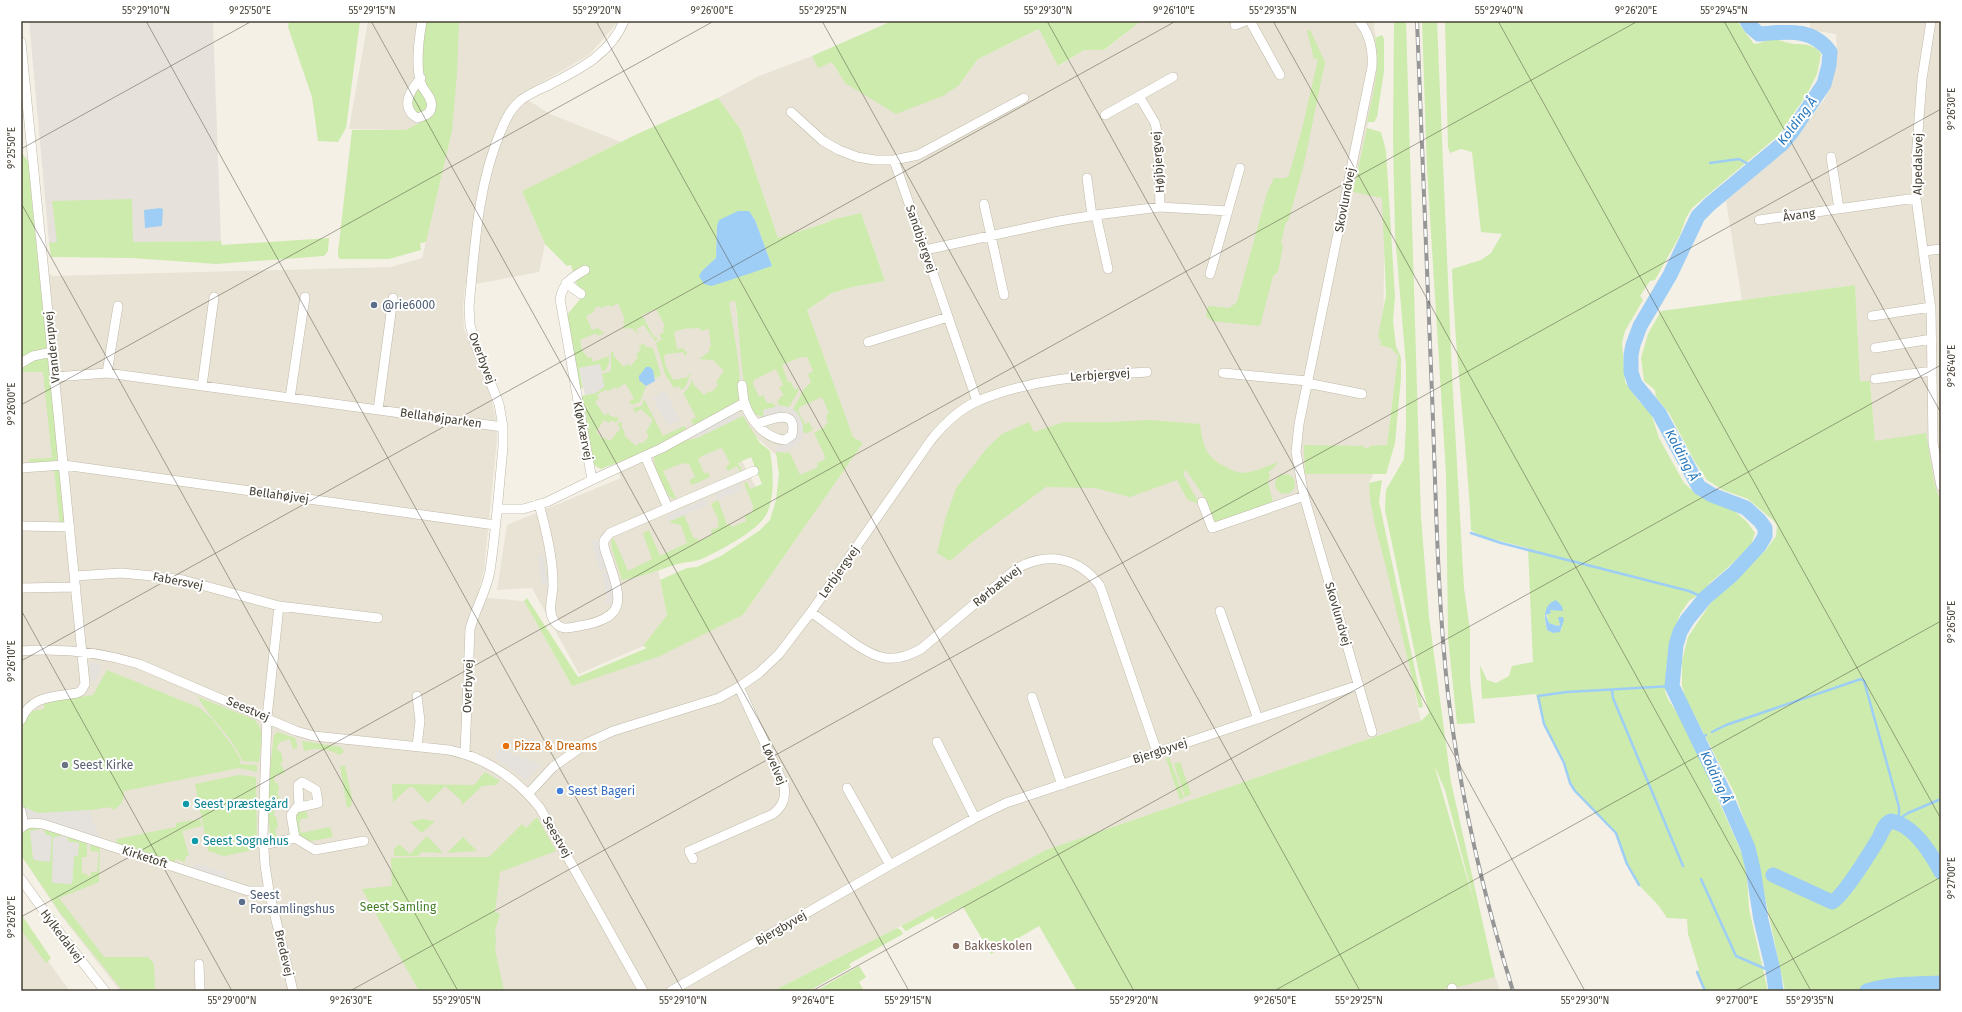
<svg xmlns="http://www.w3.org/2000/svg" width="1962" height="1012" viewBox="0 0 1962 1012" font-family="'Fira Sans',sans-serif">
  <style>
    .residential { fill: #e8e3d4 }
    .industrial { fill: #e6e2db }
    .green { fill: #ccebac; fill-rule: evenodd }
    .parking { fill: #e5e2de }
    .water { fill: #9ecef5 }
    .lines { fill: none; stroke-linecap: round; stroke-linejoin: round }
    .stream { stroke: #9ecef5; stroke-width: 2.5 }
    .river { stroke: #9ecef5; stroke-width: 15 }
    .minor-casing { stroke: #c0b9a8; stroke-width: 10 }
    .minor { stroke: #fff; stroke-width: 9 }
    .rail-casing { stroke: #969696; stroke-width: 4 }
    .rail { stroke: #fff; stroke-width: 2.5; stroke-dasharray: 8; stroke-linecap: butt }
    .ticks { fill: none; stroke: #474135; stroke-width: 1; stroke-opacity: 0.45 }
    .service-dot { fill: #5c6f8a; stroke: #fff; stroke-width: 1.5 }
    .food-dot { fill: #e8710a; stroke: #fff; stroke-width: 1.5 }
    .worship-dot { fill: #6b7280; stroke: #fff; stroke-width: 1.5 }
    .shop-dot { fill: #3f7fe0; stroke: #fff; stroke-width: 1.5 }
    .culture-dot { fill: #0f9aa8; stroke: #fff; stroke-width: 1.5 }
    .education-dot { fill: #8d6e63; stroke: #fff; stroke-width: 1.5 }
    .labels { text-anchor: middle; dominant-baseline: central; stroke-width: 4; stroke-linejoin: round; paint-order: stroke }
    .street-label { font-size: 12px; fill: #474135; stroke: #fff }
    .service-label { font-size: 12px; fill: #4e5e75; stroke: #fff; text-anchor: start }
    .food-label { font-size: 12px; fill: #c56008; stroke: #fff; text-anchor: start }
    .worship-label { font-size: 12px; fill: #5b616d; stroke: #fff; text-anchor: start }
    .shop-label { font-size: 12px; fill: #366cbe; stroke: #fff; text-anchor: start }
    .culture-label { font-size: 12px; fill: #0d838f; stroke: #fff; text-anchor: start }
    .park-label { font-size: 12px; fill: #427d24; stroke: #fff }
    .education-label { font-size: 12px; fill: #785e54; stroke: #fff; text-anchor: start }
    .water-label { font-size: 13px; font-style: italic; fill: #2676bb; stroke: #fff }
    .neatline { fill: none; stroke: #474135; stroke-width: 1.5 }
    .ticks-label { font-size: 10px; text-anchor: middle; fill: #474135 }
  </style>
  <rect width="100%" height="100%" fill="#f4f0e6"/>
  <path class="residential" d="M368,21L618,22L589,55L520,95L550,114L621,142L522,191L545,244L539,272L465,286L463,308L464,329L488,385L496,419L497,439L484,570L477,597L524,601L572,686L743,615L863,443L853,438L807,310L832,293L852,287L885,281L861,213L831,220L829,222L778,238L741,130L718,98L757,77L812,56L818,67L832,62L845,83L959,85L978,59L1040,29L1059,66L1084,50H1105L1141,21H1375L1374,27L1378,50L1379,71L1354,192L1385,195L1383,344L1398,354L1387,446L1369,483L1421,721L1046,850L930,911L773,991H120L60,914L21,855V241L52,276L391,267L422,258L452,131L349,129Z
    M1810,21H1941V504L1934,482L1875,441L1870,381L1860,382L1855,285L1742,300L1726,201L1794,141L1826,97L1837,55L1836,34L1810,30Z
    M668,295L726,302L735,301L744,375L811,345L837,424L830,463L796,479L777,456L743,425L727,433L765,504L747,528L658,570L667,615L643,646L579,674L532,588L497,590L507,525L621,478L613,459L593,442L572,318L578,309Z
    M21,925L70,991H21Z
    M1494,973L1500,991H1437Z"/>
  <path class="industrial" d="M29,21H213L221,241L49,243Z"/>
  <path class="green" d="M289,21H360L346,128L338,142L318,141L312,97L288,27Z
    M427,21H459L457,73L452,131L426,242L420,243L421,250L389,259H340L338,256V252L352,130H406L427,119L434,112L422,75L424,36Z
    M892,21H1141L1104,50H1084L1058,66L1039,29L978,59L959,85L943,96L896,114L845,83L832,62L818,68L812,56Z
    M1394,21H1406L1418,423L1421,517L1429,617L1451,782L1495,977L1458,987L1456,985L1437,991H1077L1039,926L991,954L963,907L935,920L933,916L906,931L901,926L1046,850L1421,721L1429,713L1419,673L1385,510L1386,490L1404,459L1406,427V366L1395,234L1393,138ZM1435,767L1445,790L1475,905L1435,768Z
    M1422,21H1437L1452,375L1464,588L1470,630V680L1475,723L1457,724L1448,638L1446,473L1427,168Z
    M1445,21H1737L1754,44C1759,44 1764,41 1769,40C1779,38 1785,43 1794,44C1803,44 1815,44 1821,54L1817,74L1807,94L1779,135L1692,208L1686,218L1680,235L1655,280L1650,281L1640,296L1643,300L1625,331L1622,343L1625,382L1637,399L1651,413L1659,438L1684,483L1696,494L1730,507L1747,522L1755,533L1751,545L1725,570L1710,583L1701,593L1689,601L1680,614L1669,644L1665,682V692L1669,701L1678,714L1693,743L1743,856L1747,878L1749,909L1768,991H1705L1697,972L1699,970L1688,934L1687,919L1667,918L1659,906L1639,885L1627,864L1616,833L1575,791L1570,783L1564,763L1544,724L1536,694L1482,699L1480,665L1487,680L1496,683L1509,676L1512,666L1533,662L1528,548L1481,536L1471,530C1467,442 1455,356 1452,269L1481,260L1491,253L1502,234L1481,232L1472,152L1461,149L1450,153L1448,147ZM1554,601L1553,610H1549L1551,612L1547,615L1549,623L1558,626L1560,625L1558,618L1562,629L1553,633L1547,630C1544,620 1542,608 1554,601Z
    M1310,30L1325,62L1304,164L1289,218L1285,225L1281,243L1283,246L1278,272L1273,276L1260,326L1212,321L1206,316L1208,306L1229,308L1237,302L1267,193L1274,178H1286L1289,175L1303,125L1318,59H1314L1307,31Z
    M1382,35L1384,39V71L1377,117L1374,122H1367C1373,94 1381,67 1375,38Z
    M418,89C424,96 428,101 426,111L418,113L413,111L411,102Z
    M718,98L741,130L778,238L829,222L831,220L861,213L885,281L852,287L832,293L807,310L853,437L863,443L743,615L660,656L572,686L524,601L527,598L578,677L647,648L643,646L667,615L660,580L687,568L697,567L721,556L759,531L770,520L776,500L779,474L776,452L790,453L800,475L818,467L817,463L824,460L825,456L814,433L825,427V425L828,423L826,415L829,413L822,397L800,407L798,410L805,424L809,422L813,430L807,433L803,432V425L793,409L804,389L811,382L808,374L813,371L807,357H801L782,365L788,382H791L795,390L798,388L799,390L789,407L780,406L777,401L780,399L779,398L784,395L779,388L783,385L776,369L754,380L753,384L759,397L763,395L767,403H773L776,407L763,410L764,417L754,414C739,388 741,331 735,301L729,302C733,329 743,376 739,402L694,427L691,420L696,417L683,393L688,388L693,379V384L704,395L710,391L712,392L718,385L716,382L724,371L713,360L699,359L709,352V347L711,346L709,329L701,331L699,328C688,329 685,327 674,332L677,349L683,348L687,354L685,356L683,352L667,354L664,356L665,364L673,380L689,377V374H691L685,387L681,390L679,386L674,388L665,374L656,343L662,339L659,335L664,332L663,328L665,326L656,309L642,315L654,337H656L658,339L655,341L644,325L636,329L639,335L632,328L622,329L625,325L623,321L625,320L618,303L611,307L609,305L601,308L599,306L594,309V312L586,316L592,330L598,328L604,333L598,336L596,333L580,340L582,350L588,358L591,357L593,362L609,356V362L606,370L602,371L600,364L579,368L583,388L579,389L567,315L581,298L571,265L567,266L545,244L522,191L635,135ZM749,211L755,220L772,266L702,271L716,258L717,226Z
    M1367,128L1381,132L1386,151L1395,297L1393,321L1396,346L1401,358V378L1395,443L1386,474H1305L1304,445L1364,446V448H1369V446L1387,445L1398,355L1390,348L1380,345L1381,341L1378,337L1386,295L1382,198L1353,192Z
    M21,152L28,161L43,313L45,316L49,346L45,349L21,359Z
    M132,199L133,242L221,241L222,245L329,238L328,251L324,256L216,264L132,258L51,257L49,243L57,242L52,201Z
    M1855,285L1860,381H1870L1875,441L1926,433L1934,482L1941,504V991H1785L1755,850L1735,794L1686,699L1682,686V661L1688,637L1710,604L1766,550L1776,536L1777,526L1774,521L1748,499L1723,490L1707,480L1695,462L1669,413L1656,397L1655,390L1644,381L1641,358L1648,334L1661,311Z
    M643,343L646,347L653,348L661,375L655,378L653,370L642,384L646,386L640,402L632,405L629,402L634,398L625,383L617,389L616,387L608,391L605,390L597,395L599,398L595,402L605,416L608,413L610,416L619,418L616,423L612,420L609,423L604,420L596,432L603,439L605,438L610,441L621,428L617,425L621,421L622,428L625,433L624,435L636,446L640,443H643L649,437L646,432L653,420L641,409L635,413L633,408L642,406L644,399L663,436L684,426L686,429L655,448L601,469L597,467L592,462L581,396L596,393L604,387L602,374L611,371V351L614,353L613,355L624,367L628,364L631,366L638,357L636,355L641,349L639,347Z
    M43,357L50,360L59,456L54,462H29V459L52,458L43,372H21V366Z
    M743,416L760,443L770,451C773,470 775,493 768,511C761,530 717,552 699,560C692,562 685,562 678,564C658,570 642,577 622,580L612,549L611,540L614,539L628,571L652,559L643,533L649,530L660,556L687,543L681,525L668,522L684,515L694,539L697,538L699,541L712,535L711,530L719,527L717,523L719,521L711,504L718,500L727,525H731L732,527L746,521L745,515L752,513L753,506L744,483L747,482L750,489L762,484L751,457L738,463L742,471L740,472L737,466L728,471L726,466L730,464L724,451L721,448L702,456L698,459L704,474L708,472L710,477L692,485L689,480L695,477L689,464L683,463L663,471L676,498L674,499C665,497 653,466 654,457L684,441L697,438Z
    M1150,420L1200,424C1203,447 1206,458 1228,468C1232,470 1236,472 1240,473C1253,473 1267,466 1279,462L1268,473L1270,476L1268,482L1273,503L1216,522L1212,520L1207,501L1186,470L1183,474L1200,505L1187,499L1177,480L1130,497L1095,488L1046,487L977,538L950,561L937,553L945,520L956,488L987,448L1002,434L1029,422L1034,432L1064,422H1111Z
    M54,469L59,470L64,525L60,526Z
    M1275 484a10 10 0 1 1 20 0a10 10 0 1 1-20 0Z
    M1382,480L1379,502L1423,707L1419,708C1408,661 1397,614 1386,567C1379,539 1370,513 1369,483Z
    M107,670L200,708L212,719L234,748L240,759V764L257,765V772L239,768L124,791C124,800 122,805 113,810L109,807C93,810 47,817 33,813C27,811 22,806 21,800C21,784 16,720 31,712C34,710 40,710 44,709V702L93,695Z
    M198,697L253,719C267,730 260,746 259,762L242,761C233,736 210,720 198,697Z
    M278,732L295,738L298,748L293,749L290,739L280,742L277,746L278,751L281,752L283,762L280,763L285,773L277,775L274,778L275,783H278L279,790L277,791L282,806L274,807V816H276L278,827L275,829L276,835L280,837L271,838C265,804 270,770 274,735Z
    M302,741L341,747L344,752L339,755C331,749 313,747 304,751Z
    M1169,757L1184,798L1180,800L1166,758Z
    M1180,762L1191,794L1185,797L1174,764Z
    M340,766H345L352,798L351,806L347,808Z
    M485,772L500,781L495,785L482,786L462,805L461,800L445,786L428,803L413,787H409L393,802L392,784L474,785Z
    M239,775L256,777L257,849L224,856L208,851L195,784Z
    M306,810L308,818L301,819L299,824L301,833L330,827L333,837L307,842L298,836L294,816L297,812Z
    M537,817L556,851L500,872L495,912L500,914L495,931L496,943L495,949L504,991H419L362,889L392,886L391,858L419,857H489L522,824L526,828Z
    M200,819L202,826L182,831L189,856L186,855L185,862L176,859L174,863L116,844L117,839L176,827V823Z
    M422,819L435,821L422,833L410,822Z
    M29,826L39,828L38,830L31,831L33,858L52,836L45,835L44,829L62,834L61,837L53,838L72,884L74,856L79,843L69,842L67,838L71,835L87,841V857H82V873L87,874V876H91V872H97L99,852L90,851L91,842L100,847L99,882L59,898L104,957H148L154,964L155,991H123L61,914L23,858L21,853V831Z
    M427,836L443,853L421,852L418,856H394V849L399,844L410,854Z
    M463,837L477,851L447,853Z
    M21,914L51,958L46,963L21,930Z
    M897,928L901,930L903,934L849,964L851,967L809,991H773Z
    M859,966L866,977L859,982L864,991H816Z"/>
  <path class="parking" d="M600,364L604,387L596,393L585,395L579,368Z
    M665,391L680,420L668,426L653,398Z
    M780,406L788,407L795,410L800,417L803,425V434L801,440L791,449L787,451L776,452L778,445H786L794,440L797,428L795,420L787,412L764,417L763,410Z
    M736,411L739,417L697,438L694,432Z
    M740,483L742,490L718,500L715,494Z
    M706,499L708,505L668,522L666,516Z
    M591,540L599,542L606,569L600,571Z
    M543,554L548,584L542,585L537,556Z
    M607,572L613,592L612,605L605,602L607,594L602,575Z
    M89,661L103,665L95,682L90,680Z
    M499,749L541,764L526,780L497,760L495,757Z
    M24,807L38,813L89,810L102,843L25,821Z
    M36,830L45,832V835L52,836L50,862L34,860L33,858L30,831Z
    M59,836L67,838L69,842L79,843L78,856H74L72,884L52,883L53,838Z
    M195,863L227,873L225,879L193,869Z"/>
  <path class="water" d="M160,208L163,209L162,226L145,228L144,210Z
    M738,211H749L755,220L772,266L712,286L704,284L699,276L702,271L716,258L717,226L719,220Z
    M646,367H650L653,370L655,381L646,386L639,380V376Z
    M1556,600L1562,606L1563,611L1550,610L1551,613L1546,615L1549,623L1558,626L1560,625L1558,617H1563L1564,620L1560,632L1553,633L1547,630C1545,620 1541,606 1556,600Z"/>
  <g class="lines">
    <path class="stream" d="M1710,163L1739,159L1754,167
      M1471,533L1501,543L1689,591L1705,598
      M1612,690L1613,698L1683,866
      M1712,732L1726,725L1861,679L1864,681L1866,688L1899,807V815L1892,821
      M1699,739L1706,735
      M1894,822L1908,813L1941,799
      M1701,879L1736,956L1766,969L1773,970
      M1639,885L1627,864L1616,833L1575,791L1570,783L1564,763L1544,724L1538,696L1567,692L1672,686
      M1697,972L1705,991"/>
    <path class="river" d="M1747,21L1751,27L1759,34C1786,32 1812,27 1830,52L1829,65L1824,84L1792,132L1782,144L1710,204L1698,216L1670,275L1640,326L1633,345L1631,355V372L1635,384L1659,413L1699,487L1712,495L1746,508L1760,521L1765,528V536L1759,546L1733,574L1705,598L1687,620L1680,632L1676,645L1672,686L1726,797L1748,848L1753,869L1761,920L1773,970L1776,991
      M1773,875L1832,902C1844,896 1871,851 1879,838C1882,832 1884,824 1891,821C1914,825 1931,853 1941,872
      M1867,991C1892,983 1916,984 1941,983"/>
    <defs>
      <path id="minor" d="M1250,21L1280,75
        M1359,21C1370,34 1373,51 1372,67L1299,424L1296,452L1304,496L1372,732
        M1931,21L1922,79L1916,160V198L1931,309L1933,443L1941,486
        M1235,25L1245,21
        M21,42L85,684L81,691L77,693C54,697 31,695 21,720
        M421,78C411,89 399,107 417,118C423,116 430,115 431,108C434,100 425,92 422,86C415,70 419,38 422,21
        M1139,96L1155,123L1158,136L1160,207
        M791,112L823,141L839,150L857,157L875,160H894L918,155L1024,98
        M1105,115L1173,77
        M1831,157L1839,209
        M894,160L977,401
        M1087,178L1092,216
        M984,204L1004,295
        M1096,215L1108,269
        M1759,220L1916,198
        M925,250L1059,221L1096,215L1160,207L1228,211
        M1924,251L1941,249
        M1210,274L1240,168
        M566,283L581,294
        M1872,316L1931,307
        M868,342L948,317
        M1875,348L1932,339
        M21,363L33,356L52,352
        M107,373L118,306
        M1223,373L1308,381
        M55,377L107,373L503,427
        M1875,379L1932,371
        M1307,383L1362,394
        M742,385C743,391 743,399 745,404C751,422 767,439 785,440L792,435C798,407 771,419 757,424
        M202,386L214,297
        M290,398L305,297
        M378,410L393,298
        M645,456L668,508L754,471
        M21,468L64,465L495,525
        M592,480L662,448L744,403
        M1202,502L1212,528L1304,496
        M539,504C546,530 553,558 553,585C553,597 547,610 554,621C561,631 569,628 579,626C629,618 621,598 608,559C606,554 603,546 604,541C605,538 608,536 610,533L668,508
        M497,509H523L547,502L592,480L560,299C563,283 572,277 585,270
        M21,526L70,527
        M75,576L121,573L153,576L183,580L279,606L378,618
        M21,588L76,587
        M279,606L267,717L263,835L265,865L269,891L293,991
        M1220,611L1258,719
        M811,612C823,621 836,630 848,639C874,658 891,666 921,649L1016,569C1047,551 1079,557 1100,586L1157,752
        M21,651C61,648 100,652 139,664L296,731L314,736L449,750C487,758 516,778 540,808L643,991
        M417,696L420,721L417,746
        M1032,697L1062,785
        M937,742L975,818
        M465,753L470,629C475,609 486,593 490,571C496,530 499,488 503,447V427L499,404L475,343L470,325L469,306C475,248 477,188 500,133C505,121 510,109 521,100C529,94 538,90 547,86C578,70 610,55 624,21
        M847,788L890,865
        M528,794L553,767L587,743L613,731L719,698L739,687L759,673L779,654L811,612L931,440C944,424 959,409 978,401C1031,378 1090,376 1147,372
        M299,807L298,785L302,782L316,790L318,803L296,808L291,815L295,838L315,850L364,841
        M21,811L24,825
        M21,828C27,822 35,823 43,824L248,891H269
        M263,845L295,838
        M693,859L689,851L773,814C783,806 786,798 784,785L739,687
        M21,879L62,936L105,991
        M199,964L200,991
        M1452,988L1453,991
        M671,991L890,865L975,818L1006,803L1359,685"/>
    </defs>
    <use href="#minor" class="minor-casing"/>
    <use href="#minor" class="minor"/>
    <defs>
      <path id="rail" d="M1417,21C1422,145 1427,270 1432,394C1436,494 1437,594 1448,694C1460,795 1483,894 1513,991"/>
    </defs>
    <use href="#rail" class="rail-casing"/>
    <use href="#rail" class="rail"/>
  </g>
  <path class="ticks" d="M146,21L683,991M371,21L909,991M596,21L1134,991M822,21L1360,991M1047,21L1585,991M1273,21L1811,991M1498,21L1941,819M1724,21L1941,413M21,149L252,21M21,203L458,991M21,405L714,21M21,610L232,991M21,661L1176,21M21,917L1638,21M350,991L1941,109M812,991L1941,365M1274,991L1941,621M1735,991L1941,877"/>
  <g class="service-dot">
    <circle cx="374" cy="305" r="4"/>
    <circle cx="242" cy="902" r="4"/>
  </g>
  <circle class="food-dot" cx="506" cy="746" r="4"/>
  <circle class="worship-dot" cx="65" cy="765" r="4"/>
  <circle class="shop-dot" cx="560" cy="791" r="4"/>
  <g class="culture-dot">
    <circle cx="186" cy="804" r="4"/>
    <circle cx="195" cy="841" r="4"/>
  </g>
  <circle class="education-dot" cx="956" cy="946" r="4"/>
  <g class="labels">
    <g class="street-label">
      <text transform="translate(1158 162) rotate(-94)">Højbjergvej</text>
      <text transform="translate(1918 164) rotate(-89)">Alpedalsvej</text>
      <text transform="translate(1345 200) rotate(-79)">Skovlundvej</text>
      <text transform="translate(1799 215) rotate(-8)">Åvang</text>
      <text transform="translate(921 239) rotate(71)">Sandbjergvej</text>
      <text transform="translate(52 347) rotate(-96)">Vranderupvej</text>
      <text transform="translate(482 358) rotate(69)">Overbyvej</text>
      <text transform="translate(1100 375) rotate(-4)">Lerbjergvej</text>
      <text transform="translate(441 418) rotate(8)">Bellahøjparken</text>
      <text transform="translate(583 431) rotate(79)">Kløvkærvej</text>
      <text transform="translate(279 495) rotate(8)">Bellahøjvej</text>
      <text transform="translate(839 572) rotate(-55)">Lerbjergvej</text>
      <text transform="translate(178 581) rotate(11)">Fabersvej</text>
      <text transform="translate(997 586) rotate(-39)">Rørbækvej</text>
      <text transform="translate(1338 614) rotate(74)">Skovlundvej</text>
      <text transform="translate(468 686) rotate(-88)">Overbyvej</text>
      <text transform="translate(248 709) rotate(23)">Seestvej</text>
      <text transform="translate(1160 751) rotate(-18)">Bjergbyvej</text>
      <text transform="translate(774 764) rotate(67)">Løvelvej</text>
      <text transform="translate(557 837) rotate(60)">Seestvej</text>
      <text transform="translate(145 857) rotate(18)">Kirketoft</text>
      <text transform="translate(781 928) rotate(-30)">Bjergbyvej</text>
      <text transform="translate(62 936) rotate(53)">Hylkedalvej</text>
      <text transform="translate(284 953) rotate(77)">Bredevej</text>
    </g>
    <g class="service-label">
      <text x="382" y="305">@rie6000</text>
      <text x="250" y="895">Seest<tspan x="250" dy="14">Forsamlingshus</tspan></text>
    </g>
    <g class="food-label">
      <text x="514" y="746">Pizza &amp; Dreams</text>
    </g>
    <g class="worship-label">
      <text x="73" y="765">Seest Kirke</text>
    </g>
    <g class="shop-label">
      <text x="568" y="791">Seest Bageri</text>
    </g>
    <g class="culture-label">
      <text x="194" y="804">Seest præstegård</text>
      <text x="203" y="841">Seest Sognehus</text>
    </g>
    <g class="park-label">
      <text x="398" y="907">Seest Samling</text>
    </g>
    <g class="education-label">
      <text x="964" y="946">Bakkeskolen</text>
    </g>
    <g class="water-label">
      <text transform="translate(1797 121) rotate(-53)">Kolding Å</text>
      <text transform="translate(1682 455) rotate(62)">Kolding Å</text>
      <text transform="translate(1716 777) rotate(65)">Kolding Å</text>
    </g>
  </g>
  <rect width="1962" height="1012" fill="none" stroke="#ffffff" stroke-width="44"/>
  <rect x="22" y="22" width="1918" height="968" class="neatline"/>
  <g class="ticks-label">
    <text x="146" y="14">55°29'10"N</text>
    <text x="250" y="14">9°25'50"E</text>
    <text x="372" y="14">55°29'15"N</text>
    <text x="597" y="14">55°29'20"N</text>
    <text x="712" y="14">9°26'00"E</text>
    <text x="823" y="14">55°29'25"N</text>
    <text x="1048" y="14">55°29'30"N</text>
    <text x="1174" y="14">9°26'10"E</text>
    <text x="1273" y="14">55°29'35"N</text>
    <text x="1499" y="14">55°29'40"N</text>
    <text x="1636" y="14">9°26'20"E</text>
    <text x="1724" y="14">55°29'45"N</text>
    <text transform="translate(1951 109) rotate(-90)" y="4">9°26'30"E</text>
    <text transform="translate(11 148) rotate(-90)" y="4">9°25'50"E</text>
    <text transform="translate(1951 366) rotate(-90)" y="4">9°26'40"E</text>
    <text transform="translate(11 404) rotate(-90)" y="4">9°26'00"E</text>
    <text transform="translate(1951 622) rotate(-90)" y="4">9°26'50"E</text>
    <text transform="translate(11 661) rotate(-90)" y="4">9°26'10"E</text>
    <text transform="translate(1951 878) rotate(-90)" y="4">9°27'00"E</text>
    <text transform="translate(11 917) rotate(-90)" y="4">9°26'20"E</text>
    <text x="232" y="1004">55°29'00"N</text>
    <text x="351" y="1004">9°26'30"E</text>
    <text x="457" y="1004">55°29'05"N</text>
    <text x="683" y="1004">55°29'10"N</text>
    <text x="813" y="1004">9°26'40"E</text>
    <text x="908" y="1004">55°29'15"N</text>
    <text x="1134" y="1004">55°29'20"N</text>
    <text x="1275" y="1004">9°26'50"E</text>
    <text x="1359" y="1004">55°29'25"N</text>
    <text x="1585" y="1004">55°29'30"N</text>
    <text x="1737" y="1004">9°27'00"E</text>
    <text x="1810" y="1004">55°29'35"N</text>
  </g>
</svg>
